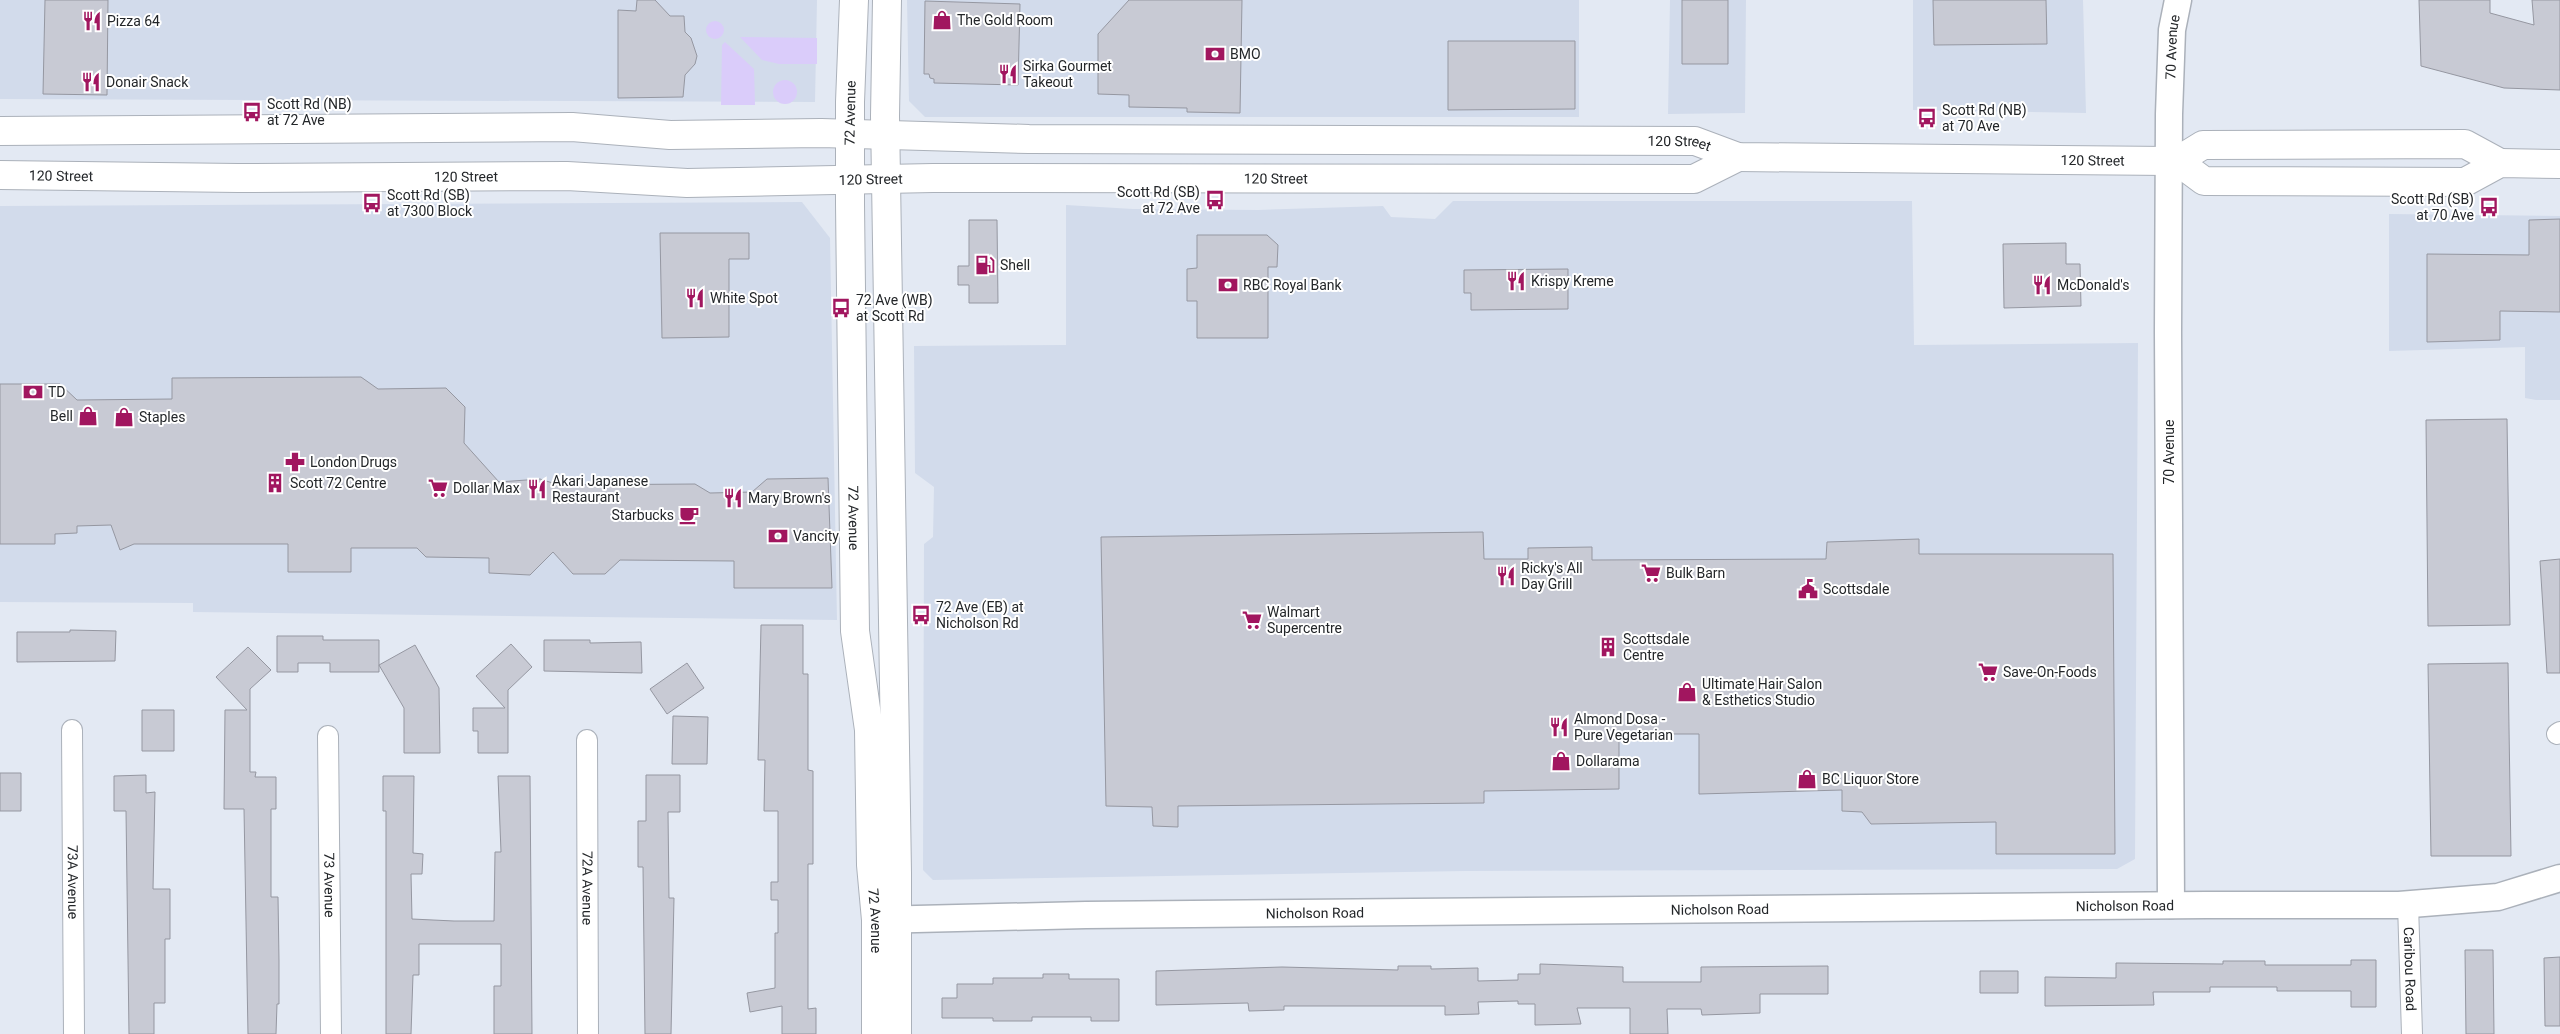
<svg xmlns="http://www.w3.org/2000/svg" width="2560" height="1034" viewBox="0 0 2560 1034" font-family="Roboto,sans-serif">
  <style>
    .built { fill: #d2dbeb }
    .green { fill: #daccfa }
    .building { fill: #c8cad4; stroke: #9597a1 }
    .lines { fill: none; stroke-linecap: round; stroke-linejoin: round }
    .minor-casing { stroke: #abb1ba; stroke-width: 22 }
    .tertiary-casing { stroke: #abb1ba; stroke-width: 29 }
    .secondary-casing { stroke: #abb1ba; stroke-width: 30 }
    .minor { stroke: #fff; stroke-width: 20 }
    .tertiary { stroke: #fff; stroke-width: 26 }
    .secondary { stroke: #fff; stroke-width: 28 }
    .labels { text-anchor: middle; dominant-baseline: central; stroke-width: 4; stroke-linejoin: round; paint-order: stroke }
    .poi-label { font-size: 14px; fill: #232629; stroke: #fff; text-anchor: start }
    .street-label { font-size: 14px; fill: #232629; stroke: #fff }
  </style>
  <rect width="100%" height="100%" fill="#e3e9f3"/>
  <path class="built" d="M0,0H817L815,102L0,99Z
    M907,0H1579V117H925L909,101Z
    M1670,0H1746L1745,113L1668,114Z
    M1913,0H2083L2086,113L1913,110Z
    M1453,201H1912L1914,345L2138,343L2135,859L2117,869L1465,871L933,880L923,870L924,544L933,537L934,487L915,473L914,346L1066,345V205L1133,209L1258,210L1383,206L1391,217L1435,219Z
    M802,202L830,238L837,620L193,612V603L0,602V206Z
    M2389,214L2560,216V400H2536L2525,398V347L2389,351Z"/>
  <path class="green" d="M706 30a9 9 0 1 1 18 0a9 9 0 1 1-18 0Z
    M740,37L817,38V64H779L762,60Z
    M725,42L754,69L755,105H721L722,45Z
    M773 92a12 12 0 1 1 24 0a12 12 0 1 1-24 0Z"/>
  <path class="building" d="M45,0H108L107,95L43,94Z
    M637,0H655L670,16H684L685,32L691,38L697,56L695,64L685,75L683,97L618,98V10L636,11Z
    M1129,0H1242L1240,113L1187,112V108L1129,107V95L1098,94V34Z
    M1682,0H1728V64H1682Z
    M1933,0H2046L2047,44L1934,45Z
    M2419,0H2490V13L2534,25L2532,0H2560V90L2504,88L2421,66Z
    M925,1L1020,4L1018,85L934,83V79L930,78L929,74H924Z
    M1448,41H1575V109L1448,110Z
    M2560,219V312L2500,311V340L2427,342V254L2529,255V220Z
    M969,220H997L998,303H969V285H958V266H969Z
    M660,233H749V259H729V337L662,338Z
    M1197,235H1267L1278,245L1277,267H1268V338H1197V301H1187V269L1197,268Z
    M2066,243V264H2080L2081,306L2004,308L2003,244Z
    M1568,269V309L1471,310V293H1464V270Z
    M361,377L378,389L446,388L465,407L464,443L499,482L540,479L559,485L695,484L710,493L752,492L767,479L828,478L832,588H734V561L620,560L605,574H573L553,552L530,575L489,573V558L426,557L417,548H351V572H288V544H134L120,550L111,525L77,526V533L55,534V544H0V384H60L77,400L172,399V378Z
    M2507,419L2510,625L2428,626L2426,420Z
    M1483,532L1484,559H1528V548L1592,547V560L1826,559L1827,542L1919,539V554H2113L2115,854H1996V822L1871,824L1862,812L1842,811V790L1699,794V734H1619V789L1484,791V803L1178,806V827L1153,826L1152,807L1106,806L1101,537Z
    M2560,559V673H2547L2540,561Z
    M761,625H803V674H808V770L813,771V864H808V1009L816,1008V1034H782V1006L750,1012L747,993L775,988V933H778V900H771V882H778V811H764L765,760H758Z
    M70,630L116,631L115,661L17,662V632H70Z
    M277,636H323V640H379V672H330V663H298V672H277Z
    M544,640H590V643L641,642L642,673L544,671Z
    M511,644L532,667L508,690V753H478V731H473V708H505L476,676Z
    M415,645L439,688L440,753H404V708L379,665Z
    M248,647L271,670L250,689V772H256L255,777H276V809H271V897H278L279,961V1004H277L276,1034H248L244,809H224L225,710H247L216,677Z
    M687,663L704,688L667,714L650,689Z
    M2508,663L2511,856H2431L2428,664Z
    M142,710H174V751H142Z
    M673,716L708,717L707,764H672Z
    M0,773H21V811H0Z
    M146,775V793L155,792L153,889H170V939H165V1003H154V1034H129L126,811H114V776Z
    M646,775H680V812H668L669,898H674L671,1034H645L643,867H638V821H646Z
    M383,776H414L413,853L423,854L422,874H411L412,919L454,921H494L495,852H501L498,776H530L532,1034H494V986H501V944H419V975H413L411,1034H386V811H383Z
    M2465,950H2493L2494,1034H2466Z
    M2560,957V1026H2545L2544,958Z
    M2351,960H2376V1007H2351V991H2277V987H2210V992H2153L2154,1005L2045,1006V977L2116,978V963L2223,964V961H2265V965H2351Z
    M1540,964L1623,967V982H1701V967L1828,966V994H1760V1013L1702,1015L1701,1009H1667L1668,1034H1630V1008H1577L1581,1024L1535,1025V1004H1518V1001L1478,1002L1479,1014L1445,1015V1006H1284V1010L1249,1011L1248,1003L1156,1005V971L1282,967L1398,970V966H1431V969L1478,968V981L1518,980V974H1540Z
    M1980,971H2018V993H1980Z
    M1043,974H1069V979H1119V1021H1091V1017H1032V1021H993V1018H942V998H957V984H993V978H1043Z"/>
  <g class="lines">
    <defs>
      <g id="minor">
        <path id="s1" d="M72,730L74,1034"/>
        <path d="M2557,734L2560,732"/>
        <path id="s2" d="M328,736L331,1034"/>
        <path id="s3" d="M587,740L588,1034"/>
        <path id="s4" d="M2408,904L2412,1034"/>
      </g>
      <g id="tertiary">
        <path id="s5" d="M2171,905L2168,332L2169,114L2172,30L2178,0"/>
        <path id="s6" d="M876,920L1086,915L2206,905H2399L2498,897L2560,878"/>
      </g>
      <g id="secondary">
        <path id="s7" d="M854,0L850,102V204L855,631L869,730L871,865L876,920V1034"/>
        <path d="M887,0L885,116L897,873V1034"/>
        <path id="s8" d="M0,131L572,127L670,135L821,133L1029,139L1695,141L1738,157L2169,161H2177L2203,145L2465,144L2500,163"/>
        <path d="M2177,161L2204,181L2465,182L2500,163L2560,164"/>
        <path id="s9" d="M0,175L238,178L567,176L687,183L933,178L1694,179L1738,157"/>
      </g>
    </defs>
    <use href="#minor" class="minor-casing"/>
    <use href="#tertiary" class="tertiary-casing"/>
    <use href="#secondary" class="secondary-casing"/>
    <use href="#minor" class="minor"/>
    <use href="#tertiary" class="tertiary"/>
    <use href="#secondary" class="secondary"/>
  </g>
  <defs>
    <symbol id="shop-bare" viewBox="-9 -9 18 18"><path d="M-5-2.5h2.3a2.7 3.5 0 0 1 5.4 0H5L5.5 6h-11ZM-1.5-2.5h3a1.5 2.3 0 0 0-3 0Z" fill="#a1165f" stroke="#fff" stroke-width="2.5" paint-order="stroke"/></symbol>
    <symbol id="restaurant-bare" viewBox="-9 -9 18 18"><path d="M-5-6h1v4h1v-4h1v4h1v-4h1v5L-1.5 .5V6h-2V.5L-5-1ZM5-6V6H3V1.5H1.5Q1.5-4 5-6Z" fill="#a1165f" stroke="#fff" stroke-width="2.5" paint-order="stroke"/></symbol>
    <symbol id="bank-bare" viewBox="-9 -9 18 18"><path d="M-6-4H6V4H-6ZM0-2.3a2.3 2.3 0 1 0 0 4.6a2.3 2.3 0 1 0 0-4.6Z" fill="#a1165f" stroke="#fff" stroke-width="2.5" paint-order="stroke"/></symbol>
    <symbol id="bus-bare" viewBox="-9 -9 18 18"><path d="M-5-6H5V4H4V6H2V4H-2V6H-4V4H-5ZM-3.5-4V0h7V-4ZM-3.5 1.2v1.5H-2V1.2ZM2 1.2v1.5H3.5V1.2Z" fill="#a1165f" stroke="#fff" stroke-width="2.5" paint-order="stroke"/></symbol>
    <symbol id="fuel-bare" viewBox="-9 -9 18 18"><path d="M-5.5-6h7V0h2V4h1.3V-2.5L3-4.5l.8-.8L6-3V5H2.5V1h-1V6h-7ZM-4.2-4.7v3.2H.2V-4.7Z" fill="#a1165f" stroke="#fff" stroke-width="2.5" paint-order="stroke"/></symbol>
    <symbol id="pharmacy-bare" viewBox="-9 -9 18 18"><path d="M-2-6h4v4h4v4h-4v4h-4v-4h-4v-4h4Z" fill="#a1165f" stroke="#fff" stroke-width="2.5" paint-order="stroke"/></symbol>
    <symbol id="building-bare" viewBox="-9 -9 18 18"><path d="M-4-6H4V6H1V3H-1V6H-4ZM-2.5-4.3h1.7v1.8h-1.7ZM.8-4.3h1.7v1.8H.8ZM-2.5-1h1.7V.8h-1.7ZM.8-1h1.7V.8H.8Z" fill="#a1165f" stroke="#fff" stroke-width="2.5" paint-order="stroke"/></symbol>
    <symbol id="supermarket-bare" viewBox="-9 -9 18 18"><path d="M-6-5.5h2.5l.6 2H6L4.5 2H-2.5L-4.4-4H-6ZM-1.5 3.2a1.3 1.3 0 1 0 .1 0ZM3 3.2a1.3 1.3 0 1 0 .1 0Z" fill="#a1165f" stroke="#fff" stroke-width="2.5" paint-order="stroke"/></symbol>
    <symbol id="cafe-bare" viewBox="-9 -9 18 18"><path d="M-5.5-4.5H6V0H3Q3 3.5 0 3.5H-2.5Q-5.5 3.5-5.5 0ZM3-3.2v2h1.7v-2ZM-6 4.5H4V6H-6Z" fill="#a1165f" stroke="#fff" stroke-width="2.5" paint-order="stroke"/></symbol>
    <symbol id="civic-bare" viewBox="-9 -9 18 18"><path d="M-.6-6.5H3V-4.5H.6V-3L4-1V1h2V6H-6V1h2V-1L-.6-3ZM-1.2 2.5V6h2.4V2.5Z" fill="#a1165f" stroke="#fff" stroke-width="2.5" paint-order="stroke"/></symbol>
  </defs>
  <g fill-rule="evenodd">
    <use href="#shop-bare" x="928" y="6" width="28" height="28"/>
    <use href="#restaurant-bare" x="78" y="7" width="28" height="28"/>
    <use href="#bank-bare" x="1201" y="40" width="28" height="28"/>
    <use href="#restaurant-bare" x="994" y="60" width="28" height="28"/>
    <use href="#restaurant-bare" x="77" y="68" width="28" height="28"/>
    <use href="#bus-bare" x="238" y="98" width="28" height="28"/>
    <use href="#bus-bare" x="1913" y="104" width="28" height="28"/>
    <use href="#bus-bare" x="1201" y="186" width="28" height="28"/>
    <use href="#bus-bare" x="358" y="189" width="28" height="28"/>
    <use href="#bus-bare" x="2475" y="193" width="28" height="28"/>
    <use href="#fuel-bare" x="971" y="251" width="28" height="28"/>
    <use href="#restaurant-bare" x="1502" y="267" width="28" height="28"/>
    <use href="#bank-bare" x="1214" y="271" width="28" height="28"/>
    <use href="#restaurant-bare" x="2028" y="271" width="28" height="28"/>
    <use href="#restaurant-bare" x="681" y="284" width="28" height="28"/>
    <use href="#bus-bare" x="827" y="294" width="28" height="28"/>
    <use href="#bank-bare" x="19" y="378" width="28" height="28"/>
    <use href="#shop-bare" x="74" y="402" width="28" height="28"/>
    <use href="#shop-bare" x="110" y="403" width="28" height="28"/>
    <use href="#pharmacy-bare" x="281" y="448" width="28" height="28"/>
    <use href="#building-bare" x="261" y="469" width="28" height="28"/>
    <use href="#supermarket-bare" x="424" y="474" width="28" height="28"/>
    <use href="#restaurant-bare" x="523" y="475" width="28" height="28"/>
    <use href="#restaurant-bare" x="719" y="484" width="28" height="28"/>
    <use href="#cafe-bare" x="675" y="501" width="28" height="28"/>
    <use href="#bank-bare" x="764" y="522" width="28" height="28"/>
    <use href="#supermarket-bare" x="1637" y="559" width="28" height="28"/>
    <use href="#restaurant-bare" x="1492" y="562" width="28" height="28"/>
    <use href="#civic-bare" x="1794" y="575" width="28" height="28"/>
    <use href="#bus-bare" x="907" y="601" width="28" height="28"/>
    <use href="#supermarket-bare" x="1238" y="606" width="28" height="28"/>
    <use href="#building-bare" x="1594" y="633" width="28" height="28"/>
    <use href="#supermarket-bare" x="1974" y="658" width="28" height="28"/>
    <use href="#shop-bare" x="1673" y="678" width="28" height="28"/>
    <use href="#restaurant-bare" x="1545" y="713" width="28" height="28"/>
    <use href="#shop-bare" x="1547" y="747" width="28" height="28"/>
    <use href="#shop-bare" x="1793" y="765" width="28" height="28"/>
  </g>
  <g class="labels">
    <g class="poi-label">
      <text x="957" y="20">The Gold Room</text>
      <text x="107" y="21">Pizza 64</text>
      <text x="1230" y="54">BMO</text>
      <text x="1023" y="66">Sirka Gourmet<tspan x="1023" dy="16">Takeout</tspan></text>
      <text x="106" y="82">Donair Snack</text>
      <text x="267" y="104">Scott Rd (NB)<tspan x="267" dy="16">at 72 Ave</tspan></text>
      <text x="1942" y="110">Scott Rd (NB)<tspan x="1942" dy="16">at 70 Ave</tspan></text>
      <text x="1200" y="192" text-anchor="end">Scott Rd (SB)<tspan x="1200" dy="16">at 72 Ave</tspan></text>
      <text x="387" y="195">Scott Rd (SB)<tspan x="387" dy="16">at 7300 Block</tspan></text>
      <text x="2474" y="199" text-anchor="end">Scott Rd (SB)<tspan x="2474" dy="16">at 70 Ave</tspan></text>
      <text x="1000" y="265">Shell</text>
      <text x="1531" y="281">Krispy Kreme</text>
      <text x="1243" y="285">RBC Royal Bank</text>
      <text x="2057" y="285">McDonald's</text>
      <text x="710" y="298">White Spot</text>
      <text x="856" y="300">72 Ave (WB)<tspan x="856" dy="16">at Scott Rd</tspan></text>
      <text x="48" y="392">TD</text>
      <text x="73" y="416" text-anchor="end">Bell</text>
      <text x="139" y="417">Staples</text>
      <text x="310" y="462">London Drugs</text>
      <text x="552" y="481">Akari Japanese<tspan x="552" dy="16">Restaurant</tspan></text>
      <text x="290" y="483">Scott 72 Centre</text>
      <text x="453" y="488">Dollar Max</text>
      <text x="748" y="498">Mary Brown's</text>
      <text x="674" y="515" text-anchor="end">Starbucks</text>
      <text x="793" y="536">Vancity</text>
      <text x="1521" y="568">Ricky's All<tspan x="1521" dy="16">Day Grill</tspan></text>
      <text x="1666" y="573">Bulk Barn</text>
      <text x="1823" y="589">Scottsdale</text>
      <text x="936" y="607">72 Ave (EB) at<tspan x="936" dy="16">Nicholson Rd</tspan></text>
      <text x="1267" y="612">Walmart<tspan x="1267" dy="16">Supercentre</tspan></text>
      <text x="1623" y="639">Scottsdale<tspan x="1623" dy="16">Centre</tspan></text>
      <text x="2003" y="672">Save-On-Foods</text>
      <text x="1702" y="684">Ultimate Hair Salon<tspan x="1702" dy="16">&amp; Esthetics Studio</tspan></text>
      <text x="1574" y="719">Almond Dosa -<tspan x="1574" dy="16">Pure Vegetarian</tspan></text>
      <text x="1576" y="761">Dollarama</text>
      <text x="1822" y="779">BC Liquor Store</text>
    </g>
    <g class="street-label">
      <text stroke="none"><textPath href="#s5" startOffset="858">70 Avenue</textPath></text>
      <text transform="translate(850 113) rotate(-89)">72 Avenue</text>
      <text stroke="none"><textPath href="#s8" startOffset="1680">120 Street</textPath></text>
      <text stroke="none"><textPath href="#s8" startOffset="2096">120 Street</textPath></text>
      <text stroke="none"><textPath href="#s9" startOffset="466">120 Street</textPath></text>
      <text stroke="none"><textPath href="#s9" startOffset="61">120 Street</textPath></text>
      <text stroke="none"><textPath href="#s9" startOffset="1276">120 Street</textPath></text>
      <text stroke="none"><textPath href="#s9" startOffset="871">120 Street</textPath></text>
      <text transform="translate(2169 452) rotate(-90)">70 Avenue</text>
      <text stroke="none"><textPath href="#s7" startOffset="518">72 Avenue</textPath></text>
      <text stroke="none"><textPath href="#s1" startOffset="152">73A Avenue</textPath></text>
      <text stroke="none"><textPath href="#s2" startOffset="149">73 Avenue</textPath></text>
      <text stroke="none"><textPath href="#s3" startOffset="148">72A Avenue</textPath></text>
      <text stroke="none"><textPath href="#s6" startOffset="1249">Nicholson Road</textPath></text>
      <text stroke="none"><textPath href="#s6" startOffset="844">Nicholson Road</textPath></text>
      <text stroke="none"><textPath href="#s6" startOffset="439">Nicholson Road</textPath></text>
      <text stroke="none"><textPath href="#s7" startOffset="922">72 Avenue</textPath></text>
      <text stroke="none"><textPath href="#s4" startOffset="65">Caribou Road</textPath></text>
    </g>
  </g>
</svg>
